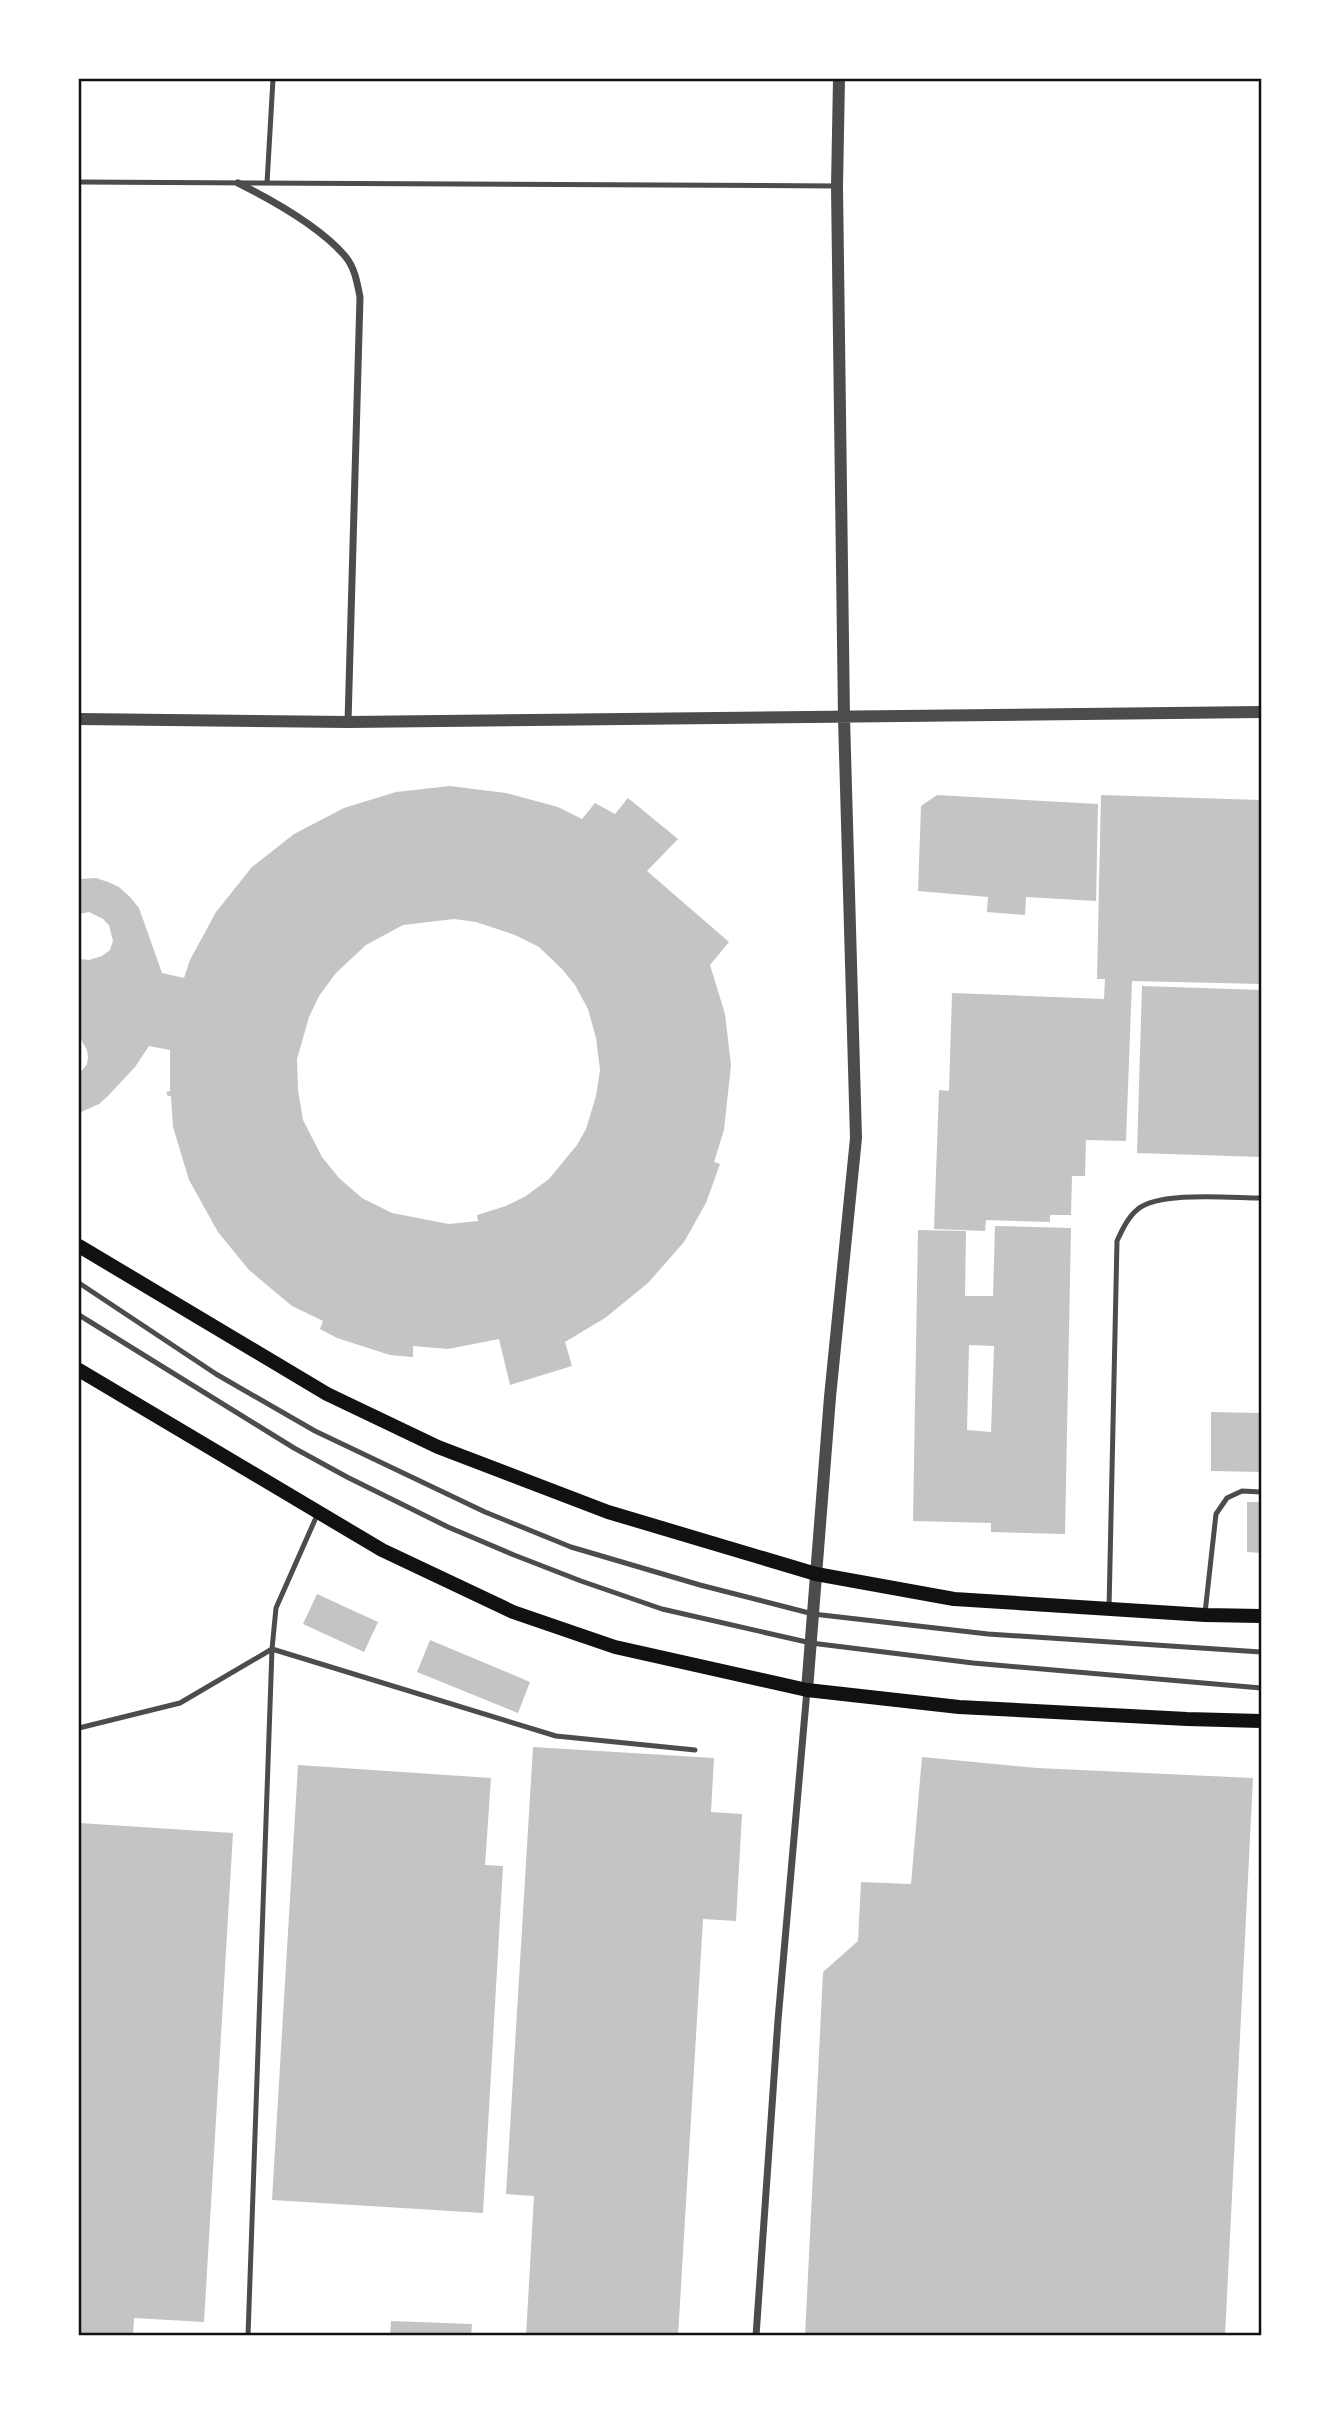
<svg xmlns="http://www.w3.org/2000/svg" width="1340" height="2415" viewBox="0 0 1340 2415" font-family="Bitter,serif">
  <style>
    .building { fill: #c4c4c4; fill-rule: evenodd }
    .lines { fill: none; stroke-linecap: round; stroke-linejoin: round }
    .service { stroke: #4c4c4c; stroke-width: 5 }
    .minor { stroke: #4c4c4c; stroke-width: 7 }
    .tertiary { stroke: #4c4c4c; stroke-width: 12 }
    .secondary { stroke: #111; stroke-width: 14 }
    .neatline { fill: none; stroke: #111; stroke-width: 2.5 }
  </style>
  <rect width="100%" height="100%" fill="#fff"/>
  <path class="building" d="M450,786L506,793L558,807L582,819L595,803L615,814L628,798L678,839L647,871L729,942L710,965L725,1014L731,1065L724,1130L714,1162L720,1164L706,1203L684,1242L648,1283L605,1318L565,1342L572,1366L510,1385L499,1339L448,1349L413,1346V1357L390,1355L337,1338L320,1329L323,1321L292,1306L249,1270L218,1232L189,1180L173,1127L171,1096H168L166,1092L170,1091V1050L149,1046L135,1067L108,1096L99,1104L79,1113V1074L87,1064L88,1057L87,1050L79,1036V959L89,960L102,956L110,950L113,941L109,925L103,919L89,912L79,914V879L96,878L108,882L119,887L130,897L139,908L162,973L184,978L190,960L216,912L252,867L294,834L344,808L396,792ZM454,919L476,922L515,935L539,947L562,969L575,985L588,1009L596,1038L600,1070L596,1096L586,1129L577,1145L549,1179L526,1196L506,1206L477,1215L478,1221L449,1224L392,1213L362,1198L339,1178L322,1157L303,1120L298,1090L297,1059L309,1017L319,996L336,973L366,945L403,925Z
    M937,795L1098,804L1096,901L1026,897L1025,915L987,912L988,897L918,891L921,806Z
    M1101,795L1261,800V984L1132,981L1126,1141L1086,1140L1085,1176H1072L1071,1215H1050V1222L986,1220L985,1231L934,1229L939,1090L949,1091L952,993L1104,999L1105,979H1097Z
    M1142,986L1261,990V1157L1137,1153Z
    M995,1226L1071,1228L1065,1534L991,1532V1523L913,1521L918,1230L966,1231L965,1296H993ZM969,1345L994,1346L991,1432L967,1430Z
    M1211,1412L1261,1413V1472L1211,1471Z
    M1247,1502H1261V1553L1247,1552Z
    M317,1594L378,1622L364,1652L303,1624Z
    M430,1640L530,1682L518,1713L417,1672Z
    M533,1747L714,1758L711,1812L742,1814L736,1921L703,1919L678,2336H526L534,2196L506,2194Z
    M922,1757L1037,1768L1253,1778L1225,2336H805L823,1972L858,1941L861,1882L911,1884Z
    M298,1765L491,1778L485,1865L503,1866L483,2213L272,2200Z
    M79,1823L233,1833L204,2322L134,2318L133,2336H79Z
    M391,2321L472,2324L471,2336H390Z"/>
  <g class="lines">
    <path class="service" d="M79,182L837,186
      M267,183L273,79
      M79,1283L216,1374L315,1431L485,1512L571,1547L700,1585L813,1614L988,1634L1261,1652
      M79,1315L294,1448L347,1477L448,1527L514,1555L581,1581L662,1609L811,1643L973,1663L1261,1688
      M1109,1609L1117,1241C1122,1230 1128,1217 1138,1209C1161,1191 1231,1198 1261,1198
      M1205,1613L1216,1514L1227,1498L1242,1491L1261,1492
      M79,1728L180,1703L272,1649L276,1608L318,1513
      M248,2336L272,1649L556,1736L695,1750"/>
    <path class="minor" d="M238,183C272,200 321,228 345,256C355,268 357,282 360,297L348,722
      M756,2336L778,2020L807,1690"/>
    <path class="tertiary" d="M79,719L348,722L1261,712
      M807,1690L830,1397L856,1138L844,718L837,186L839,79"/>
    <path class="secondary" d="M79,1246L327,1394L438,1447L608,1512L816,1574L954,1599L1205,1615L1261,1616
      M79,1370L382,1550L513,1612L615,1647L807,1690L959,1707L1187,1719L1261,1721"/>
  </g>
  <rect width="1340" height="2415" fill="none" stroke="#ffffff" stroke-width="161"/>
  <rect x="80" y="80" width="1180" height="2254" class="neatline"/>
</svg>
